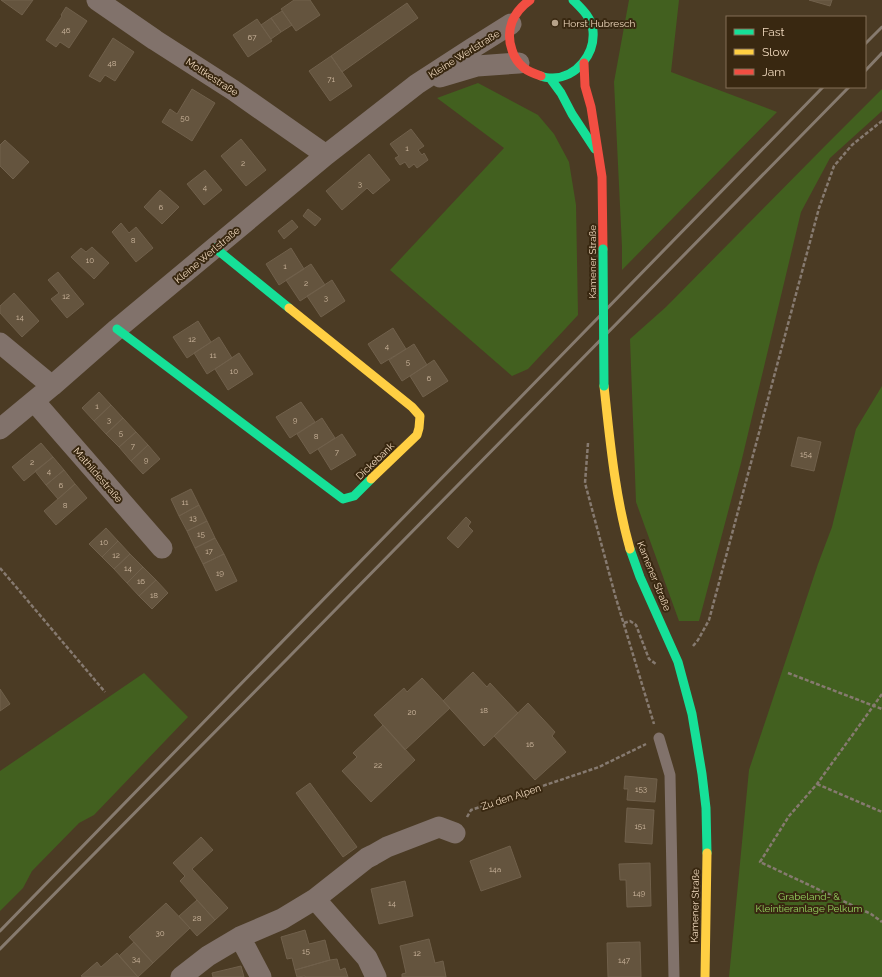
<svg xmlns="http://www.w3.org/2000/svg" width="882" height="977" viewBox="0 0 882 977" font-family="Raleway,sans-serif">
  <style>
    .green { fill: #42601f }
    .building { fill: #64543e; stroke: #70604b }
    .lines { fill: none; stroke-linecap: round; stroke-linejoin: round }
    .path { stroke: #867a70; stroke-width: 2.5; stroke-dasharray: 4 2; stroke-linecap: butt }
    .lane { stroke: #81726b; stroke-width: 11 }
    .street { stroke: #81726b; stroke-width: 21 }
    .fast { stroke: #16e098; stroke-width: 9 }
    .slow { stroke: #ffcf43; stroke-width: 9 }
    .jam { stroke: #f24e42; stroke-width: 9 }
    .rail { stroke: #867a6e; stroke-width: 3 }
    .fast-bridge { stroke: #16e098; stroke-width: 9 }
    .poi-dot { fill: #b7a289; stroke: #392811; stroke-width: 1.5 }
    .labels { text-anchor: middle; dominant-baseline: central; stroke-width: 4; stroke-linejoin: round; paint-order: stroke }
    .number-label { font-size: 8px; fill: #ceb89f }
    .poi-label { font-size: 10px; fill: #f1dabf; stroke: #392811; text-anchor: start }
    .street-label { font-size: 10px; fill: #f1dabf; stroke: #392811 }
    .park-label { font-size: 10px; fill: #95d35f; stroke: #392811 }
  </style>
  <rect width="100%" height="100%" fill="#4b3b24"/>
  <path class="green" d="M629,0H679L671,72L777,112L622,270V247L614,82Z
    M478,83L538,115L554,134L569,162L576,205L578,315L528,369L512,376L390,270L504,148L437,98Z
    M882,89V111L830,158L801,212L741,463L699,621H679L636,502L630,339L666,307L823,148Z
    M882,386V977H729L749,770L818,564L832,527L856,429Z
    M144,673L188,717L94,815L79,823L32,871L23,888L0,911V771Z"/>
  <path class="building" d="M1,0H33L22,15Z
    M294,0H310L320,15L296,31L281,9Z
    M809,0H832L830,6Z
    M407,3L418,18L342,72L331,56Z
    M66,7L87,21L69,48L60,42L56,47L46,40L62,16L61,15Z
    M282,11L292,25L281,32L271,18Z
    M271,18L281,32L271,39L261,25Z
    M257,19L272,41L248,57L233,35Z
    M113,38L134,52L115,81L105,75L100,82L89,76Z
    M331,56L352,86L330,101L309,71Z
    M192,89L215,103L192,141L162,122L170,109L177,114Z
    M411,129L424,146L418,150L422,155L424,153L428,160L417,168L414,164L409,168L405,162L400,165L395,158L399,156L390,144Z
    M241,139L266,170L246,186L221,156Z
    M5,140L29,162L13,179L0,166V145Z
    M369,154L390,180L373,194L367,188L342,210L326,191Z
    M205,170L222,190L204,205L187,184Z
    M160,190L179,207L162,224L144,207Z
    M308,209L321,219L315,226L303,216Z
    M292,220L298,227L284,239L278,231Z
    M121,223L129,233L136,227L153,248L136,262L112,232Z
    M92,247L109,263L94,279L71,257L81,248L86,252Z
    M291,248L304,269L279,285L266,264Z
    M311,264L325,285L300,301L286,280Z
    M58,272L84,304L67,318L51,299L59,293L48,280Z
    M332,280L345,301L321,317L307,296Z
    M14,293L39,321L22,337L0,313V306Z
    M198,321L211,342L187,358L173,337Z
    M393,328L406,349L381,364L368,344Z
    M219,337L232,358L207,374L194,353Z
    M414,344L427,365L402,381L389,360Z
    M239,353L253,374L228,390L215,369Z
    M434,360L448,381L423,397L410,376Z
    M99,392L111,405L94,421L82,408Z
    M301,402L315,422L290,438L276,417Z
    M111,405L123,418L106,434L94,421Z
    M123,418L136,432L119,447L106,434Z
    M322,418L335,438L310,454L297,434Z
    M136,432L148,445L131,461L119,447Z
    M342,434L356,455L331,470L318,449Z
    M798,437L821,442L814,471L791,466Z
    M41,443L53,457L24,481L12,467Z
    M148,445L160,459L143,474L131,461Z
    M53,457L64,470L46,485L35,471Z
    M64,470L75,484L58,499L46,485Z
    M75,484L87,498L56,525L44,511Z
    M191,489L199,505L179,516L171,499Z
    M199,505L207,521L187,531L179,516Z
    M466,517L471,522L468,526L473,531L458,548L447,538Z
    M207,521L215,538L195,548L187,531Z
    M106,528L118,541L102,557L89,544Z
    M215,538L224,554L203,564L195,548Z
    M118,541L130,554L114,569L102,557Z
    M130,554L143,567L127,583L114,569Z
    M224,554L237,581L216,591L203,564Z
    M143,567L156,580L139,596L127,583Z
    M156,580L168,593L152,609L139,596Z
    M473,672L487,687L490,683L518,713L484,746L443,701Z
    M422,678L450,708L405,750L374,715L404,688L407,692Z
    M0,689L10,704L0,711Z
    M528,703L555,732L552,736L566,752L535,780L494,736Z
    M383,725L415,760L371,802L342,771L357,757L353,753Z
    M625,776L657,779L655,802L627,800L628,789H624Z
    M310,783L357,847L343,857L296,793Z
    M627,808L654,810L652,844L625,842Z
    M201,837L213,850L192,869L228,908L215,920L180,881L185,876L173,863Z
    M510,846L521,877L481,891L470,861Z
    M650,863L651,906L627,907L626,880H620L619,864Z
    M405,881L413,916L379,924L371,889Z
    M197,900L215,920L197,936L179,916Z
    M166,903L190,928L153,963L129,937Z
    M305,930L309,944L325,940L330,960L295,970L292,958L287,959L281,937Z
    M429,939L435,963L443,961L446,977H402V974L406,973L400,946Z
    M134,942L153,963L138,977L119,956Z
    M640,942L641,977H608L607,943Z
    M117,953L138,977H83L81,976L97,962L101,967Z
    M337,959L340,970L345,968L348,977H305V976L297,977L295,970L330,960Z
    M241,966L244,977H213L212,973Z"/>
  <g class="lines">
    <path class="path" d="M588,443L585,483L615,595L654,724
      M0,568L105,692
      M624,623L630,621L636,625L649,659L656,664
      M693,646L698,640L709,620L819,208L834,166L852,145L882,121
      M788,673L882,709
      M882,694L817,784L789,816L760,862L871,914L882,922
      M817,784L882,812
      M467,817L471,810L599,767L646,744"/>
    <path class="lane" d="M659,738L670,775L674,977"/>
    <path class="street" d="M97,0L155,40L233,90L326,155
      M440,77L477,66L519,63
      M0,343L52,386
      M34,401L162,548
      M0,429L52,386L117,329L326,155L417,84L471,49L511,24
      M315,899L367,858L373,855L387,847L439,827L455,833
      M240,937L261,977
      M181,977L208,956L240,937L282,919L315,899L367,958L376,977"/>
    <path class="fast" d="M541,76C545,78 549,78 553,78C577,77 595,54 593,31C592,18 582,9 573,0
      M550,78L561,93L572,114L595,149
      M215,248L289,308
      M117,329L343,499L354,496L371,479
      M630,549L640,577L678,662L692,714L702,774L706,808L707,853"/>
    <path class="slow" d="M289,308L412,407L420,416L419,428L417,435L371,479
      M604,386C610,441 615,496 630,549
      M705,977L707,853"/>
    <path class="jam" d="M530,0C513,12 505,30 512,50C514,57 518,63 524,68C529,72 535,74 541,76
      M584,63L585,86L591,107L602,177L603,249"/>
    <path class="rail" d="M865,44L882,27
      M865,71L882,53
      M0,931L823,87
      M0,949L286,660L849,87"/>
    <path class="fast-bridge" d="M603,249L604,386"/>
  </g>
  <circle class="poi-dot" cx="555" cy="23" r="4"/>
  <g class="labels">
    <g class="number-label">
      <text x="66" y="30">46</text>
      <text x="252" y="37">67</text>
      <text x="112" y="63">48</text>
      <text x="331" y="79">71</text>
      <text x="185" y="118">50</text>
      <text x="407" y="148">1</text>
      <text x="243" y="163">2</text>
      <text x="360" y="184">3</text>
      <text x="205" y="187">4</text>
      <text x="161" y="207">6</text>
      <text x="133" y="240">8</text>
      <text x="90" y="260">10</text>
      <text x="285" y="266">1</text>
      <text x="306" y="283">2</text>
      <text x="66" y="296">12</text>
      <text x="326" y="298">3</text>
      <text x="20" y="317">14</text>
      <text x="192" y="339">12</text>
      <text x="387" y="346">4</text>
      <text x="213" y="355">11</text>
      <text x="408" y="362">5</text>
      <text x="234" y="371">10</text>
      <text x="429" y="378">6</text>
      <text x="97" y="406">1</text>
      <text x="109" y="420">3</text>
      <text x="295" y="420">9</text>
      <text x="121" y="433">5</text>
      <text x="316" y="436">8</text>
      <text x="133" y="446">7</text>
      <text x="337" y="452">7</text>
      <text x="806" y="454">154</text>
      <text x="146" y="460">9</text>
      <text x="32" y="462">2</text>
      <text x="49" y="471">4</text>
      <text x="61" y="485">6</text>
      <text x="185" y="502">11</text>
      <text x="65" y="505">8</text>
      <text x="193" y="518">13</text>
      <text x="201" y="534">15</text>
      <text x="104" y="542">10</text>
      <text x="209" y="551">17</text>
      <text x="116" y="555">12</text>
      <text x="128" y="568">14</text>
      <text x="220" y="573">19</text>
      <text x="141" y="581">16</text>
      <text x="154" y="595">18</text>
      <text x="484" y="710">18</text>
      <text x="412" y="712">20</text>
      <text x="530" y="744">16</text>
      <text x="378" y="765">22</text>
      <text x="641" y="789">153</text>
      <text x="640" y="826">151</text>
      <text x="495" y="869">14a</text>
      <text x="639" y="893">149</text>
      <text x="392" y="903">14</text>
      <text x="197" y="918">28</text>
      <text x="160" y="933">30</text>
      <text x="306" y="951">15</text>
      <text x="417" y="953">12</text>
      <text x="136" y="959">34</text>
      <text x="624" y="960">147</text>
    </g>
    <g class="poi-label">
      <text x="563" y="23">Horst Hubresch</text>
    </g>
    <g class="street-label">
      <text transform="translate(464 54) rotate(-32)">Kleine Werlstraße</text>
      <text transform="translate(212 77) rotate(33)">Moltkestraße</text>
      <text transform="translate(207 255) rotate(-40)">Kleine Werlstraße</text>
      <text transform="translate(592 262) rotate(-90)">Kamener Straße</text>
      <text transform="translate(375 461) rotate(-44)">Dickebank</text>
      <text transform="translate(98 475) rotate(49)">Mathildestraße</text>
      <text transform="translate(654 576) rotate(68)">Kamener Straße</text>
      <text transform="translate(511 797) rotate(-18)">Zu den Alpen</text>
      <text transform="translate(695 906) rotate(-89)">Kamener Straße</text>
    </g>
    <g class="park-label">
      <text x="809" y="896">Grabeland- &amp;<tspan x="809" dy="12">Kleintieranlage Pelkum</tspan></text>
    </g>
  </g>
  <rect x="726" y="16" width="140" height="72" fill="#392811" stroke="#836f57"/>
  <rect x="734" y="29" width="20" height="6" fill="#16e098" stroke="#836f57"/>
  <text x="762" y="36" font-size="12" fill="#f1dabf">Fast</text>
  <rect x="734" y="49" width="20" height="6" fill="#ffcf43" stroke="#836f57"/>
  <text x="762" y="56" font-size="12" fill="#f1dabf">Slow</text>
  <rect x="734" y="69" width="20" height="6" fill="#f24e42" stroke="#836f57"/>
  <text x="762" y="76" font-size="12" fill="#f1dabf">Jam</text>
</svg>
